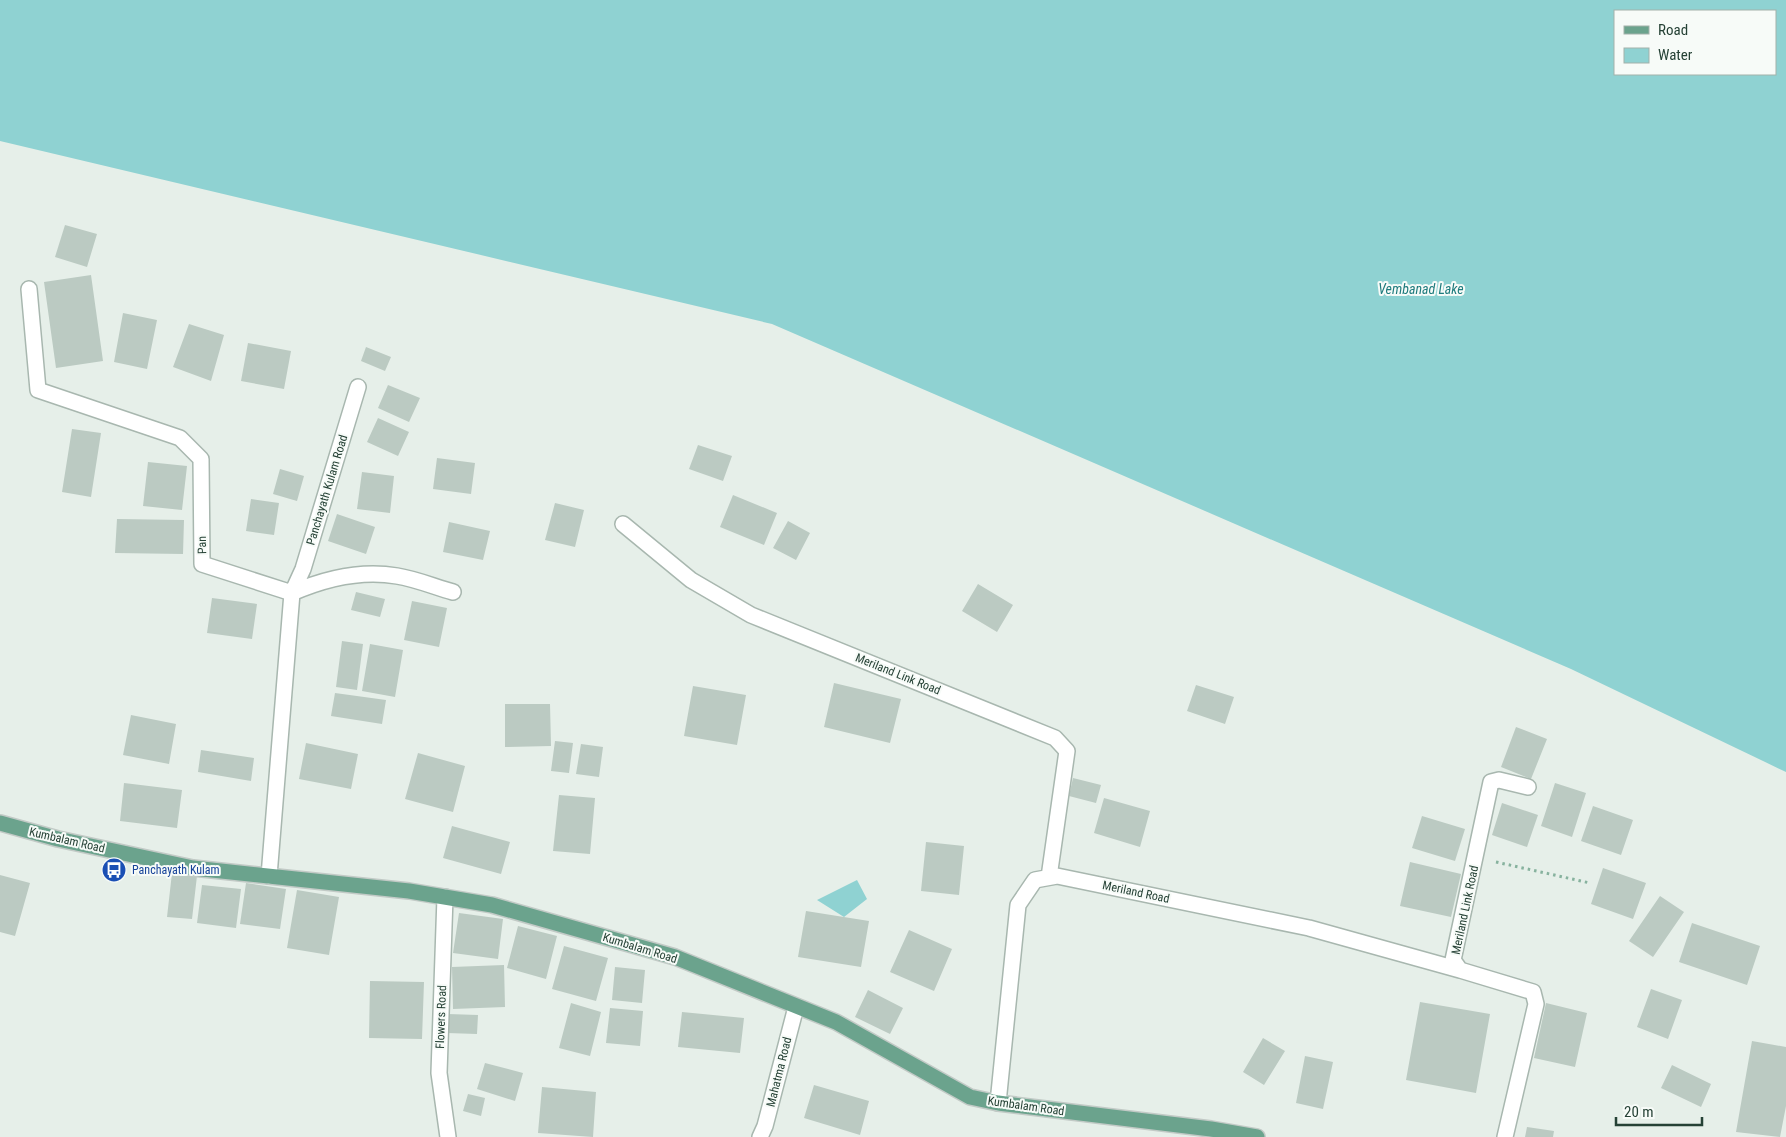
<svg xmlns="http://www.w3.org/2000/svg" width="1786" height="1137" viewBox="0 0 1786 1137" font-family="'Roboto Condensed',sans-serif">
  <style>
    .water { fill: #8fd2d2; fill-rule: evenodd }
    .building { fill: #bbcac2 }
    .lines { fill: none; stroke-linecap: round; stroke-linejoin: round }
    .minor-casing { stroke: #a8b7af; stroke-width: 18 }
    .major-casing { stroke: #c2cac6; stroke-width: 18 }
    .path { stroke: #87b29e; stroke-width: 3; stroke-dasharray: 2.5 4; stroke-linecap: butt }
    .minor { stroke: #fff; stroke-width: 15 }
    .major { stroke: #6ba38d; stroke-width: 15 }
    .labels { text-anchor: middle; dominant-baseline: central; stroke-width: 4; stroke-linejoin: round; paint-order: stroke }
    .street-label { font-size: 12px; fill: #254135; stroke: #f7fbf8 }
    .transit-label { font-size: 12px; fill: #164399; stroke: #f7fbf8; text-anchor: start }
    .water-label { font-size: 14px; font-style: italic; fill: #1e7b7d; stroke: #f7fbf8 }
  </style>
  <rect width="100%" height="100%" fill="#e6efe9"/>
  <path class="water" d="M0,0H1786V772L1571,669L772,324L0,141ZM1775,11V74H1615V11Z
    M857,880L867,899L844,917L817,900Z"/>
  <path class="building" d="M65,225L97,234L87,267L55,257Z
    M91,275L103,361L56,368L44,282Z
    M123,313L157,320L147,369L114,362Z
    M189,324L224,335L211,381L173,367Z
    M248,343L291,351L284,389L241,381Z
    M366,347L391,357L385,371L361,361Z
    M388,385L420,398L409,422L378,408Z
    M378,418L409,432L398,456L367,442Z
    M72,429L101,433L91,497L62,492Z
    M698,445L732,456L723,481L689,469Z
    M437,458L475,463L471,494L433,489Z
    M148,462L187,466L182,510L143,506Z
    M280,469L304,476L297,501L273,494Z
    M362,472L394,476L390,513L357,509Z
    M733,495L777,513L764,545L720,527Z
    M251,499L279,503L274,535L246,531Z
    M555,503L584,510L575,547L545,540Z
    M337,514L375,527L366,554L328,541Z
    M117,519L184,520L183,554L115,553Z
    M788,521L810,533L796,560L773,548Z
    M449,522L490,531L483,560L443,552Z
    M978,584L1013,605L997,632L962,611Z
    M356,592L385,599L380,617L351,610Z
    M212,598L257,604L252,639L207,633Z
    M412,601L447,608L439,647L404,640Z
    M342,641L363,644L357,690L336,687Z
    M370,644L403,650L395,697L362,691Z
    M834,683L901,699L890,743L824,727Z
    M1196,685L1234,697L1225,724L1187,711Z
    M693,686L746,695L737,745L684,736Z
    M335,693L386,700L382,724L331,716Z
    M505,704H550L551,746L505,747Z
    M131,715L176,724L169,764L123,755Z
    M1516,727L1547,739L1531,779L1501,767Z
    M555,741L573,743L569,773L551,771Z
    M306,743L358,754L351,789L299,779Z
    M581,744L603,747L599,777L576,774Z
    M201,750L254,758L251,781L198,772Z
    M418,753L465,766L453,812L405,799Z
    M1073,778L1101,785L1096,803L1069,796Z
    M124,783L182,790L177,828L120,821Z
    M1555,783L1586,793L1572,837L1541,826Z
    M559,795L595,798L590,854L553,851Z
    M1104,798L1150,811L1140,847L1094,833Z
    M1502,803L1538,815L1527,847L1492,835Z
    M1593,806L1633,820L1621,855L1581,841Z
    M1422,816L1465,829L1455,861L1412,848Z
    M452,826L510,842L501,874L443,858Z
    M926,842L964,846L959,895L921,891Z
    M1410,862L1461,874L1451,917L1400,906Z
    M1603,868L1646,883L1633,919L1591,904Z
    M172,873L197,876L192,919L167,917Z
    M0,875L30,883L15,936L0,932Z
    M246,883L286,889L280,929L240,924Z
    M202,885L241,889L236,928L197,923Z
    M297,890L339,897L329,955L287,948Z
    M1660,896L1684,912L1653,957L1629,941Z
    M806,911L869,921L861,967L798,957Z
    M459,913L503,919L498,959L453,953Z
    M1692,923L1760,946L1747,985L1679,962Z
    M518,926L557,936L546,979L507,968Z
    M909,930L952,949L934,991L890,972Z
    M564,946L608,958L596,1001L552,989Z
    M504,965L505,1007L453,1009L452,967Z
    M615,967L645,970L642,1003L612,1000Z
    M370,981L424,982L422,1039L369,1038Z
    M1651,989L1682,1000L1668,1039L1637,1027Z
    M868,990L903,1008L890,1034L855,1017Z
    M1420,1002L1490,1014L1476,1093L1406,1080Z
    M571,1003L601,1012L590,1056L559,1048Z
    M1546,1003L1587,1013L1575,1067L1534,1058Z
    M610,1008L643,1011L640,1046L606,1043Z
    M682,1012L744,1018L740,1053L678,1047Z
    M448,1014L478,1015L477,1034L447,1033Z
    M1263,1038L1285,1051L1264,1085L1243,1072Z
    M1752,1041L1786,1047V1106L1780,1137L1736,1132Z
    M1305,1056L1333,1062L1323,1109L1296,1103Z
    M485,1063L523,1073L515,1101L477,1089Z
    M1672,1065L1711,1084L1701,1107L1661,1088Z
    M814,1085L869,1101L860,1135L804,1118Z
    M542,1087L596,1092L593,1137L538,1133Z
    M468,1094L485,1098L481,1116L463,1111Z
    M1527,1127L1554,1131L1553,1137H1525Z"/>
  <g class="lines">
    <defs>
      <path id="minor" d="M29,289L38,390L180,438L201,459L202,564L292,593L269,876
        M623,524L691,580L751,615L1055,738L1067,751L1049,877
        M292,593L303,569L358,387
        M292,593C324,579 362,570 397,576C416,579 435,587 453,592
        M445,897L439,1073L448,1137
        M998,1103L1018,905L1035,880L1057,876L1309,928L1460,970
        M760,1137L765,1126L796,1007
        M1505,1137L1536,1004L1533,992L1460,970L1453,960L1491,782L1499,780L1528,787"/>
      <path id="major" d="M0,823L58,839L193,868L409,891L492,905L675,957L836,1022L970,1097L998,1103L1211,1129L1257,1137"/>
    </defs>
    <use href="#minor" class="minor-casing"/>
    <use href="#major" class="major-casing"/>
    <path class="path" d="M1496,862L1590,883"/>
    <use href="#minor" class="minor"/>
    <use href="#major" class="major"/>
  </g>
  <defs>
    <symbol id="bus-disc" viewBox="-11 -11 22 22"><circle r="9.5" fill="#1a4fb4" stroke="#f7fbf8"/><path d="M-5-6H5V4H4V6H2V4H-2V6H-4V4H-5ZM-3.5-4V0h7V-4ZM-3.5 1.2v1.5H-2V1.2ZM2 1.2v1.5H3.5V1.2Z" fill="#fff"/></symbol>
  </defs>
  <g fill-rule="evenodd">
    <use href="#bus-disc" x="100" y="856" width="28" height="28"/>
  </g>
  <g class="labels">
    <g class="street-label">
      <text transform="translate(327 490) rotate(-73)">Panchayath Kulam Road</text>
      <text transform="translate(202 545) rotate(-91)">Pan</text>
      <text transform="translate(898 674) rotate(22)">Meriland Link Road</text>
      <text transform="translate(67 840) rotate(13)">Kumbalam Road</text>
      <text transform="translate(1136 892) rotate(12)">Meriland Road</text>
      <text transform="translate(1465 910) rotate(-78)">Meriland Link Road</text>
      <text transform="translate(640 948) rotate(17)">Kumbalam Road</text>
      <text transform="translate(441 1017) rotate(-88)">Flowers Road</text>
      <text transform="translate(779 1072) rotate(-76)">Mahatma Road</text>
      <text transform="translate(1026 1106) rotate(8)">Kumbalam Road</text>
    </g>
    <g class="transit-label">
      <text x="132" y="870">Panchayath Kulam</text>
    </g>
    <g class="water-label">
      <text x="1421" y="289">Vembanad Lake</text>
    </g>
  </g>
  <rect x="1614" y="10" width="162" height="65" fill="#f7fbf8" stroke="#a3b1aa"/>
  <rect x="1624" y="26" width="25" height="8" fill="#6ba38d" stroke="#a3b1aa"/>
  <text x="1658" y="35" font-size="15" fill="#254135">Road</text>
  <rect x="1624" y="48" width="25" height="15" fill="#8fd2d2" stroke="#a3b1aa"/>
  <text x="1658" y="60" font-size="15" fill="#254135">Water</text>
  <path d="M1616 1117v8h86v-8" fill="none" stroke="#254135" stroke-width="2.5"/>
  <text x="1624" y="1117" font-size="15" fill="#254135" stroke="#f7fbf8" stroke-width="4" paint-order="stroke">20 m</text>
</svg>
